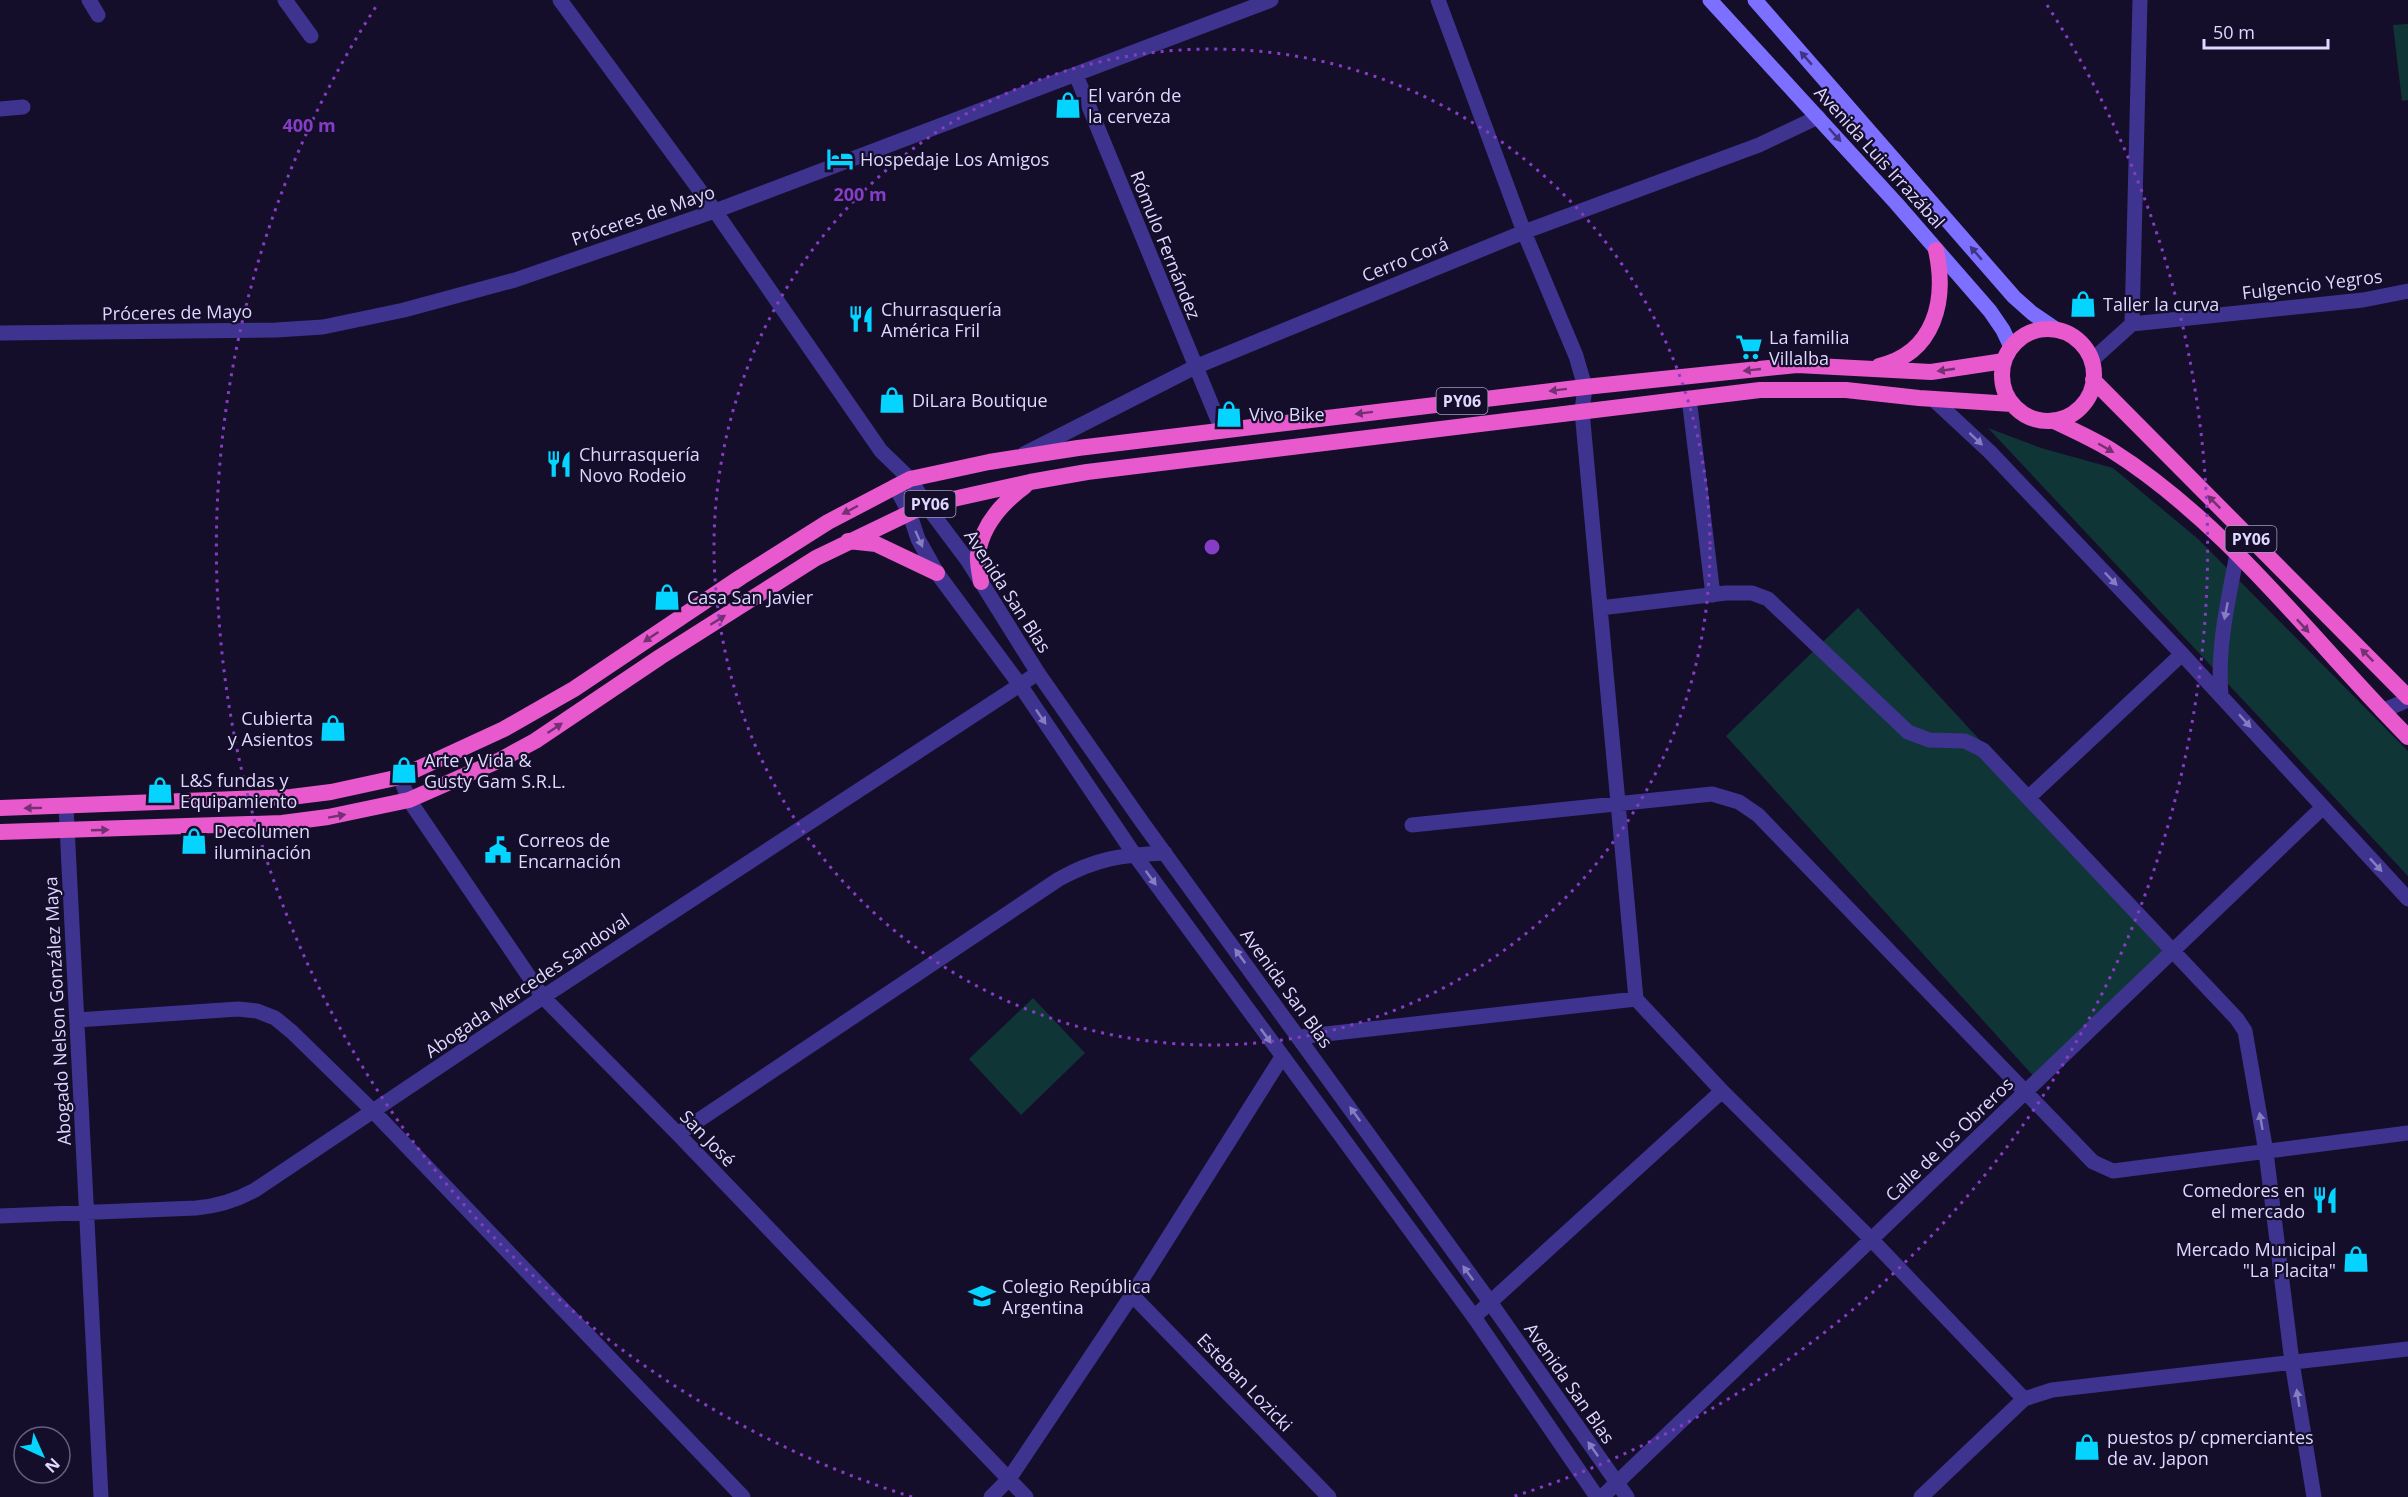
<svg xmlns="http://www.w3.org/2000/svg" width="2408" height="1497" viewBox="0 0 2408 1497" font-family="'Open Sans',sans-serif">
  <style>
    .green { fill: #103536 }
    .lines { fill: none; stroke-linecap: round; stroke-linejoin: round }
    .minor { stroke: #3e348f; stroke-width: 15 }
    .tertiary { stroke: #3e348f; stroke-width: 15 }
    .secondary { stroke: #7d6fff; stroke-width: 15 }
    .trunk { stroke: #e759cc; stroke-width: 16 }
    .oneway { fill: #3f3580 }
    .oneway2 { fill: #733073 }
    .oneway3 { fill: #867ec1 }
    .ring { fill: none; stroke: #853dc5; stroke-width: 3; stroke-dasharray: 3 6 }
    .labels { text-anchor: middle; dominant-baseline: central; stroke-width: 4.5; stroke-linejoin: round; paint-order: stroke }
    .shield { fill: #150e2b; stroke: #a29bbf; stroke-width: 1.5 }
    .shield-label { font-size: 16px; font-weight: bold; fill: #dfd8ff }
    .poi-label { font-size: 18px; fill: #dfd8ff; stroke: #150e2b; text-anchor: start }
    .street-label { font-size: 18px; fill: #dfd8ff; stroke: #150e2b }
    .centre { fill: #853dc5; stroke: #150e2b; stroke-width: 3 }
    .ring-label { font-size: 18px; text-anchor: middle; font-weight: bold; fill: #853dc5; stroke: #150e2b; stroke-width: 4.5; stroke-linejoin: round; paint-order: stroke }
  </style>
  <rect width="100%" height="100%" fill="#150e2b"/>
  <path class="green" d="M2408,24V100L2402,101L2393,25Z
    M1988,428L2041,448L2113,468L2198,539L2408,751V876Z
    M1858,608L2170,946L2036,1079L1726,736Z
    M1033,998L1085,1053L1021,1115L969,1059Z"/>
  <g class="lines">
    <path class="minor" d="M89,0L98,15
      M285,0L311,36
      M560,0L715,211L881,451L910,479
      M1438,0L1524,232L1576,356L1585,387L1582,411L1636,999L1722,1091L1871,1239L2024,1399
      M1076,75L1222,430
      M0,109L23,107
      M2132,324L2140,0
      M0,333L276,330L323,327L404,310L515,280L715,211L1271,0
      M2091,361L2132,324L2363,300L2408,291
      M1689,398L1713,595
      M1933,399L1990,452L2182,654L2408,899
      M1024,454L1195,367L1524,232L1759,145L1818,117
      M1600,608L1726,593H1752L1768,599L1908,732L1929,740L1965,741L1983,750L2237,1019L2245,1031L2266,1152L2292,1362L2314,1497
      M2221,695C2217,647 2228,601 2237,554
      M2382,711L2408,700
      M400,777L409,800L543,997L678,1134L1026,1497
      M2028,798L2182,654
      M66,807L101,1497
      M1412,825L1712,794L1739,802L1758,815L2093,1162L2113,1171L2408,1133
      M77,1020L238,1009L257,1011L275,1018L292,1032L373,1111L743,1497
      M1299,1037L1636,999
      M678,1134L1059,879C1097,858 1122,855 1165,853
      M0,1216L196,1208C218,1206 235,1201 255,1190L543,997L1038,673
      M1132,1295L1329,1497
      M1474,1317L1722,1091
      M991,1497L1009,1479L1132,1295L1282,1057
      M1602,1497L2322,808
      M1921,1497L2024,1399L2052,1390L2408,1349"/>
    <path class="tertiary" d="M910,479L926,505L968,561L1038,673L1142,822L1490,1302L1627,1497
      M895,486L909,512L918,539L937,573L1020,685L1134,854L1474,1317L1597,1497"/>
    <path class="secondary" d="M1710,0L1896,203L1990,311L2003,330L2011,347
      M1755,0L2014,297L2032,313L2057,330"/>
    <path class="trunk" d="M2002 375a46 46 0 1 1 92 0a46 46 0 1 1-92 0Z
      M1879,366C1935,353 1947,300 1936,250
      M2093,380L2408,697
      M2054,421C2073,430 2093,439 2111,450C2228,524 2312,640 2408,737
      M848,541L876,544L937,573
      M981,582C980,574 977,563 978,554C982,525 1002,503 1025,486
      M0,808L291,797L331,792L400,777L504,729L574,689L741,577L828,522L910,479L989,462L1078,448L1585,387L1797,365L1931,372L2004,361
      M0,832L282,823L328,817L409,800L500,760L535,741L660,657L816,558L926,505L1030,482L1087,472L1760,390H1846L1919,398L2012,404"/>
  </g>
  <defs><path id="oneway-solid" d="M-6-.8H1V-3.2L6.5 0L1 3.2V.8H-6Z" transform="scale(1.5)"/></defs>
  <g class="oneway">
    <use href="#oneway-solid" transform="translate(1806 58) rotate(-131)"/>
    <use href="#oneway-solid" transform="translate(1835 135) rotate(48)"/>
    <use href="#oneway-solid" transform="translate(1976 253) rotate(-131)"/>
  </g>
  <g class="oneway2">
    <use href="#oneway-solid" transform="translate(1752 370) rotate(174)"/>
    <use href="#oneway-solid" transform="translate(1946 370) rotate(172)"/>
    <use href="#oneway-solid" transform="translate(1558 390) rotate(173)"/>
    <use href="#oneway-solid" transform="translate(1364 413) rotate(173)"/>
    <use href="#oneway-solid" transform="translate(2106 448) rotate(30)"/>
    <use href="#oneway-solid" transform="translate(2214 502) rotate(-135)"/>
    <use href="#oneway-solid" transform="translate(850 510) rotate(152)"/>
    <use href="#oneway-solid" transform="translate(718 620) rotate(-32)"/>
    <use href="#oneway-solid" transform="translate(2303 626) rotate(47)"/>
    <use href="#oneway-solid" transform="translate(651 637) rotate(146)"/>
    <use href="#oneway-solid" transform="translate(2367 655) rotate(-135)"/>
    <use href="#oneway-solid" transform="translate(555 728) rotate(-34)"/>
    <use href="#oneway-solid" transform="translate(33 808) rotate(179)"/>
    <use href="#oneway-solid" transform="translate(337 816) rotate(-10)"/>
    <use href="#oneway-solid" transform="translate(100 830) rotate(-2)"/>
  </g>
  <g class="oneway3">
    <use href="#oneway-solid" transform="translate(1976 439) rotate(43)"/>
    <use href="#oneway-solid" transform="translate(919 539) rotate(66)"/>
    <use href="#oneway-solid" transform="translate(2111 579) rotate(46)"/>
    <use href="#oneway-solid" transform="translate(2226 611) rotate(101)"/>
    <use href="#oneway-solid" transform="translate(1041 717) rotate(56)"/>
    <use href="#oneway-solid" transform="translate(2245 721) rotate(48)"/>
    <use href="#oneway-solid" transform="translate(2376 865) rotate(47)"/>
    <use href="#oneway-solid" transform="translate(1151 878) rotate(54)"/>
    <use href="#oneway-solid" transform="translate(1240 956) rotate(-126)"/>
    <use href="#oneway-solid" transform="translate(1266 1036) rotate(54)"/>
    <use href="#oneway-solid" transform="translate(1355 1114) rotate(-126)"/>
    <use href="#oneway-solid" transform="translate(2261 1121) rotate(-100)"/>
    <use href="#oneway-solid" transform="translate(1468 1273) rotate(-126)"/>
    <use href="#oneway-solid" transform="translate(2298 1398) rotate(-99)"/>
    <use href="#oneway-solid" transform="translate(1593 1449) rotate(-125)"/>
  </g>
  <g class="ring">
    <circle cx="1212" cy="547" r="498"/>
    <path d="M912 1497A996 996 0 0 1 377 5M2047 5A996 996 0 0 1 1512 1497"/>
  </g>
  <defs>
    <symbol id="shop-bare" viewBox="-9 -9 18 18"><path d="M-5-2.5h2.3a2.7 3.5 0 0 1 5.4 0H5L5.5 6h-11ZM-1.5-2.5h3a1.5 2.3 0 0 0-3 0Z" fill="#04d4ff" stroke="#150e2b" stroke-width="2.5" paint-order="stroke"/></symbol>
    <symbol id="hotel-bare" viewBox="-9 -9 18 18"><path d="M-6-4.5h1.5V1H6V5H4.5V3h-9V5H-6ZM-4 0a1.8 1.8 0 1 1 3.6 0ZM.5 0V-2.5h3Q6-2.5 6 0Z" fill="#04d4ff" stroke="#150e2b" stroke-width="2.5" paint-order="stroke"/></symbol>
    <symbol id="restaurant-bare" viewBox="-9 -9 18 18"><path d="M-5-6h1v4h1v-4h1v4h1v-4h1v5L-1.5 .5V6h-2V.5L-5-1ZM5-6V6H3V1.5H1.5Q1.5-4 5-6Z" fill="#04d4ff" stroke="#150e2b" stroke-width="2.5" paint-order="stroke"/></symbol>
    <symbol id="supermarket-bare" viewBox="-9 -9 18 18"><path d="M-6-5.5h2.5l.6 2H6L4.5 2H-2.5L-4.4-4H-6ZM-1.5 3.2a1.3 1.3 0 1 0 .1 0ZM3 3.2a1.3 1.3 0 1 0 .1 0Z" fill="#04d4ff" stroke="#150e2b" stroke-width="2.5" paint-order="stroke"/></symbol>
    <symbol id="civic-bare" viewBox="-9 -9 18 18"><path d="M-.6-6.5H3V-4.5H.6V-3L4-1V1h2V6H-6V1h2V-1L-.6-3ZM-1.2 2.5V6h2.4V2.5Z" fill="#04d4ff" stroke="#150e2b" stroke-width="2.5" paint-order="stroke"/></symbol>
    <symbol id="school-bare" viewBox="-9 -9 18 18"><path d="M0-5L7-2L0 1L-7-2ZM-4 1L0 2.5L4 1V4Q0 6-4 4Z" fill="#04d4ff" stroke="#150e2b" stroke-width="2.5" paint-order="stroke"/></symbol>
  </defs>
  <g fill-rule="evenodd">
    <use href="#shop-bare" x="1049" y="86" width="38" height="38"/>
    <use href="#hotel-bare" x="821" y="140" width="38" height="38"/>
    <use href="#shop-bare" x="2064" y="285" width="38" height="38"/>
    <use href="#restaurant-bare" x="842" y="300" width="38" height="38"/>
    <use href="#supermarket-bare" x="1730" y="328" width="38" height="38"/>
    <use href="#shop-bare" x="873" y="381" width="38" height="38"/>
    <use href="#shop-bare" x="1210" y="395" width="38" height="38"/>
    <use href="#restaurant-bare" x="540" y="445" width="38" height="38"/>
    <use href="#shop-bare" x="648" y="578" width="38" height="38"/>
    <use href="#shop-bare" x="314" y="709" width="38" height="38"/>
    <use href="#shop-bare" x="385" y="751" width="38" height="38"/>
    <use href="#shop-bare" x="141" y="771" width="38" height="38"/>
    <use href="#shop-bare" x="175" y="822" width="38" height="38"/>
    <use href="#civic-bare" x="479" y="831" width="38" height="38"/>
    <use href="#restaurant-bare" x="2306" y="1181" width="38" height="38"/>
    <use href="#shop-bare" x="2337" y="1240" width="38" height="38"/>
    <use href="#school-bare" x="963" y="1277" width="38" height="38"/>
    <use href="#shop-bare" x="2068" y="1428" width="38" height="38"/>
  </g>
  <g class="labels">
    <g class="shield">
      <rect x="1436.5" y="388" width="51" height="26" rx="4.5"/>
      <rect x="904.5" y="491" width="51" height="26" rx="4.5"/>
      <rect x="2225.5" y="526" width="51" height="26" rx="4.5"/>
    </g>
    <g class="shield-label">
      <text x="1462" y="401">PY06</text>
      <text x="930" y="504">PY06</text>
      <text x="2251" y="539">PY06</text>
    </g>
    <g class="poi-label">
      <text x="1088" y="95">El varón de<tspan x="1088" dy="21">la cerveza</tspan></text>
      <text x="860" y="159">Hospedaje Los Amigos</text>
      <text x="2103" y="304">Taller la curva</text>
      <text x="881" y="309">Churrasquería<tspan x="881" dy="21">América Fril</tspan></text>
      <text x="1769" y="337">La familia<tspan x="1769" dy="21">Villalba</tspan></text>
      <text x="912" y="400">DiLara Boutique</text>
      <text x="1249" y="414">Vivo Bike</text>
      <text x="579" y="454">Churrasquería<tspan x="579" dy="21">Novo Rodeio</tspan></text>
      <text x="687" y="597">Casa San Javier</text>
      <text x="313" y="718" text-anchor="end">Cubierta<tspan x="313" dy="21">y Asientos</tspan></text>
      <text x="424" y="760">Arte y Vida &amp;<tspan x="424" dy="21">Gusty Gam S.R.L.</tspan></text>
      <text x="180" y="780">L&amp;S fundas y<tspan x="180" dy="21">Equipamiento</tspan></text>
      <text x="214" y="831">Decolumen<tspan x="214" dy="21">iluminación</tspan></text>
      <text x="518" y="840">Correos de<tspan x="518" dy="21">Encarnación</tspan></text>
      <text x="2305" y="1190" text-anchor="end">Comedores en<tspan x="2305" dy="21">el mercado</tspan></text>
      <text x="2336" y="1249" text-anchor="end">Mercado Municipal<tspan x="2336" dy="21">"La Placita"</tspan></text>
      <text x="1002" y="1286">Colegio República<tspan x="1002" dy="21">Argentina</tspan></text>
      <text x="2107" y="1437">puestos p/ cpmerciantes<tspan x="2107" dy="21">de av. Japon</tspan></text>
    </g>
    <g class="street-label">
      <text transform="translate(1880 157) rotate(48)">Avenida Luis Irrazábal</text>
      <text transform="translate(643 215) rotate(-19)">Próceres de Mayo</text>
      <text transform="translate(1166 245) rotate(68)">Rómulo Fernández</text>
      <text transform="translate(1405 259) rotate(-22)">Cerro Corá</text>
      <text transform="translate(2312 284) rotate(-7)">Fulgencio Yegros</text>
      <text transform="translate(177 312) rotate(-1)">Próceres de Mayo</text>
      <text transform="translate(1008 591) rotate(57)">Avenida San Blas</text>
      <text transform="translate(527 985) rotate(-34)">Abogada Mercedes Sandoval</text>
      <text transform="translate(1287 988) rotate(54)">Avenida San Blas</text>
      <text transform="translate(57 1011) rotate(-93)">Abogado Nelson González Maya</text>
      <text transform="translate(708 1138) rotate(46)">San José</text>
      <text transform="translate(1949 1139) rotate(-44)">Calle de los Obreros</text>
      <text transform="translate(1245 1382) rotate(46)">Esteban Lozicki</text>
      <text transform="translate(1570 1383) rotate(55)">Avenida San Blas</text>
    </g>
  </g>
  <circle cx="1212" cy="547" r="9" class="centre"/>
  <g class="ring-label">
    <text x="309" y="132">400 m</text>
    <text x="860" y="201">200 m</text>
  </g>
  <g transform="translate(42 1455) rotate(135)"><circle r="28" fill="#150e2b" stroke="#665f80" stroke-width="1.5"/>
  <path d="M0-4.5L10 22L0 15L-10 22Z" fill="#04d4ff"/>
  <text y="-9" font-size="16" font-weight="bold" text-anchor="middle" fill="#dfd8ff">N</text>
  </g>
  <path d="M2204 39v9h124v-9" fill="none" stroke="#dfd8ff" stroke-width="3"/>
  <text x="2213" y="39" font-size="18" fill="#dfd8ff" stroke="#150e2b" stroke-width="4.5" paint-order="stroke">50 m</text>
</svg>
